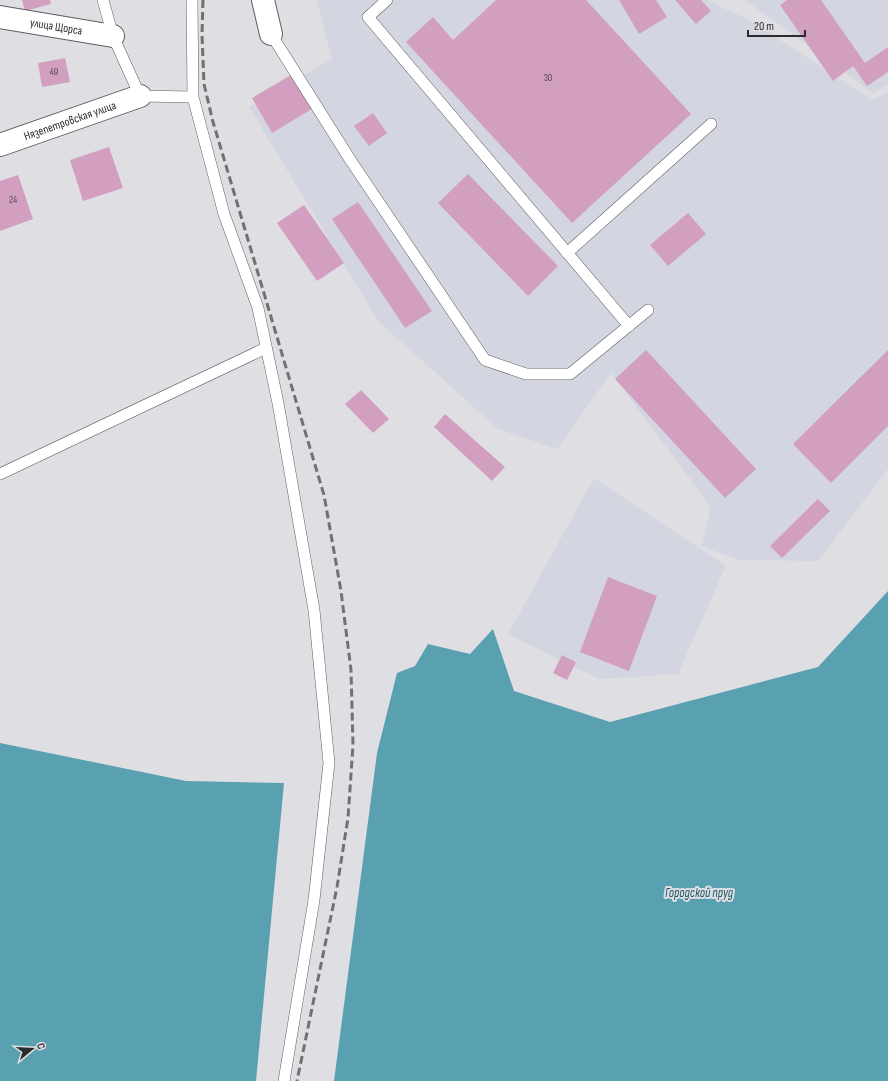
<svg xmlns="http://www.w3.org/2000/svg" width="888" height="1081" viewBox="0 0 888 1081" font-family="'Sofia Sans Condensed',sans-serif">
  <style>
    .built { fill: #d3d5e0 }
    .water { fill: #59a0b1 }
    .building { fill: #d29fc1 }
    .lines { fill: none; stroke-linecap: round; stroke-linejoin: round }
    .service-casing { stroke: #5d5e61; stroke-width: 12 }
    .minor-casing { stroke: #5d5e61; stroke-width: 24 }
    .service { stroke: #fff; stroke-width: 11 }
    .minor { stroke: #fff; stroke-width: 22 }
    .rail { stroke: #707173; stroke-width: 3; stroke-dasharray: 8 4; stroke-linecap: butt }
    .labels { text-anchor: middle; dominant-baseline: central; stroke-width: 4; stroke-linejoin: round; paint-order: stroke }
    .number-label { font-size: 10px; fill: #554952 }
    .street-label { font-size: 12px; fill: #2b2c2d; stroke: #dfdfe3 }
    .water-label { font-size: 13px; font-style: italic; fill: #1b5764; stroke: #dfdfe3 }
  </style>
  <rect width="100%" height="100%" fill="#dfdfe3"/>
  <path class="built" d="M317,0H707L753,22L872,100L888,92V469L818,561L739,560L701,546L711,507L611,373L557,449L498,429L378,321L249,107L332,59Z
    M745,0H888V85L873,93Z
    M594,478L726,566L678,674L599,679L508,634Z"/>
  <path class="water" d="M888,591V1081H334L377,753L397,673L415,666L428,644L470,654L493,629L514,691L610,722L818,667Z
    M0,743L186,781L284,783L256,1081H0Z"/>
  <path class="building" d="M22,0H50L51,4L25,11Z
    M496,0H586L691,114L572,223L406,42L433,17L453,40Z
    M619,0H656L667,17L639,34Z
    M675,0H701L711,11L696,24Z
    M787,0H821L865,63L888,47V72L867,86L853,66L833,81L780,5Z
    M65,58L70,82L42,87L38,63Z
    M291,75L312,109L272,133L252,98Z
    M373,113L387,133L369,146L354,126Z
    M109,147L123,188L83,201L70,160Z
    M468,174L558,266L528,296L438,203Z
    M18,175L33,219L0,231V181Z
    M358,202L432,311L405,328L332,219Z
    M304,205L344,263L317,281L277,223Z
    M688,213L706,234L668,266L650,245Z
    M646,350L756,469L725,498L615,379Z
    M888,350V426L831,483L793,444Z
    M361,390L389,419L373,433L345,404Z
    M445,414L505,467L492,481L434,427Z
    M818,499L830,511L782,558L770,546Z
    M608,577L657,596L629,671L580,652Z
    M562,655L576,662L567,680L553,673Z"/>
  <g class="lines">
    <defs>
      <path id="service" d="M103,0L113,36L140,96L193,97
        M192,0L193,97L224,214L258,308L278,403L314,610L329,763L314,900L284,1081
        M387,0L368,17L629,326
        M271,34L351,161L485,360L526,374H570L648,310
        M567,253L711,124
        M0,474L266,348"/>
      <g id="minor">
        <path d="M263,0L271,34"/>
        <path id="s1" d="M0,17L113,36"/>
        <path id="s2" d="M0,145L140,96"/>
      </g>
    </defs>
    <use href="#service" class="service-casing"/>
    <use href="#minor" class="minor-casing"/>
    <use href="#service" class="service"/>
    <use href="#minor" class="minor"/>
    <path class="rail" d="M203,0L202,35L204,84L213,122L324,495L341,591L351,670L353,745L348,818L337,887L297,1081"/>
  </g>
  <g class="labels">
    <g class="number-label">
      <text x="54" y="72">49</text>
      <text x="548" y="78">30</text>
      <text x="13" y="200">24</text>
    </g>
    <g class="street-label">
      <text stroke="none"><textPath href="#s1" startOffset="57">улица Щорса</textPath></text>
      <text stroke="none"><textPath href="#s2" startOffset="74">Нязепетровская улица</textPath></text>
    </g>
    <g class="water-label">
      <text x="699" y="893">Городской пруд</text>
    </g>
  </g>
  <g transform="translate(32 1049) rotate(72)" stroke="#dfdfe3" stroke-width="3" paint-order="stroke">
  <path d="M0-3L7 15L0 10L-7 15Z" fill="#2b2c2d"/>
  <text y="-6" font-size="11" font-weight="bold" text-anchor="middle" fill="#2b2c2d">С</text>
  </g>
  <path d="M748 30v6h57v-6" fill="none" stroke="#2b2c2d" stroke-width="2"/>
  <text x="754" y="30" font-size="12" fill="#2b2c2d" stroke="#dfdfe3" stroke-width="3" paint-order="stroke">20 m</text>
</svg>
